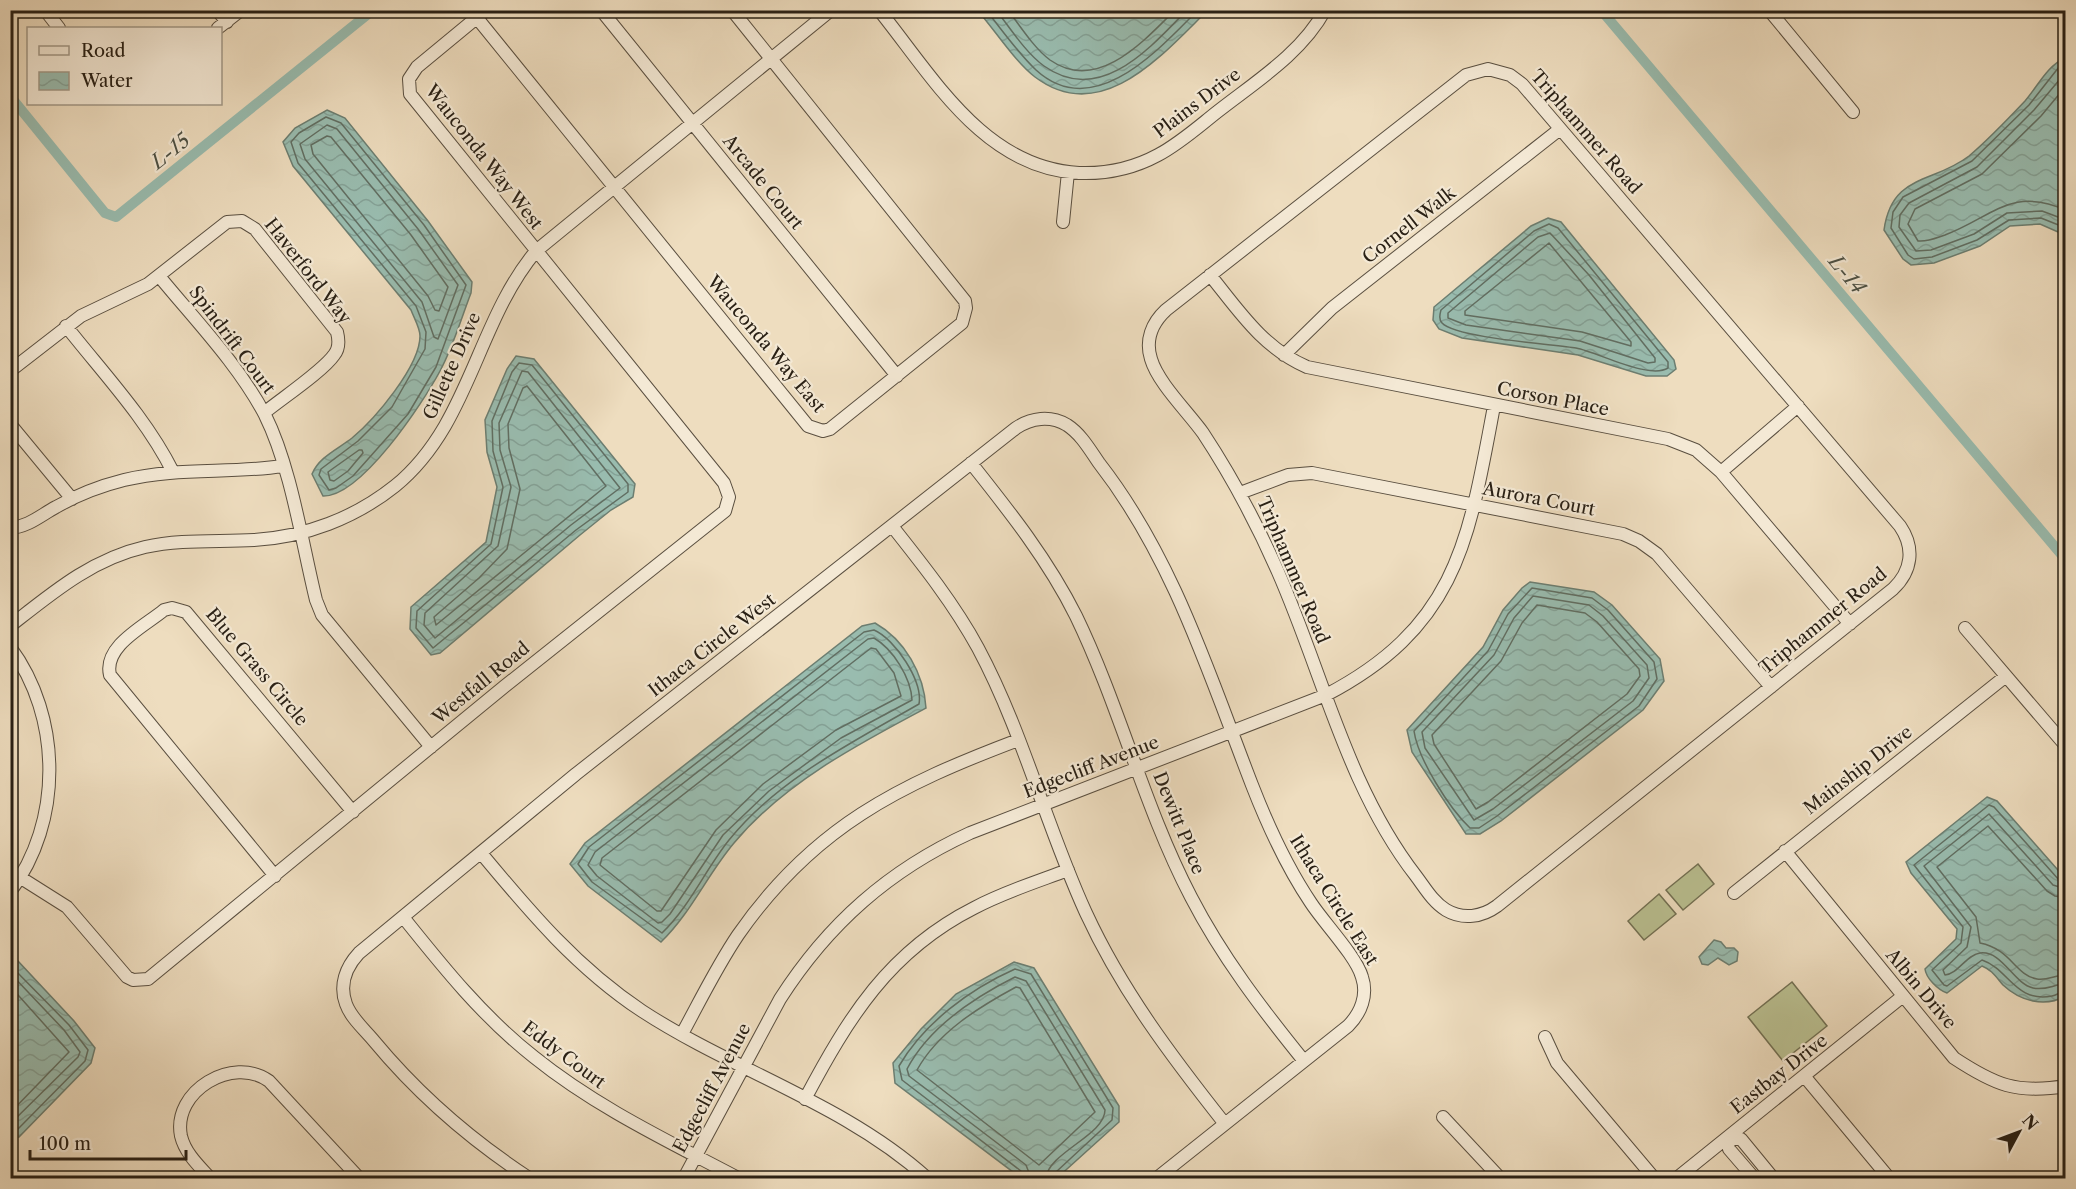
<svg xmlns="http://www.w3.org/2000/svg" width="2076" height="1189" font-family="'Libre Caslon Text',serif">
<defs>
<pattern id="water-waves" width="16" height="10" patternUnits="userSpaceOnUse" patternTransform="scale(1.5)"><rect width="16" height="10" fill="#99bcaf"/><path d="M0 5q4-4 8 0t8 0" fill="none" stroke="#84a196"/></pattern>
</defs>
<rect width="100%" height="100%" fill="#eeddbf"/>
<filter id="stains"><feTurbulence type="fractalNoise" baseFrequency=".00333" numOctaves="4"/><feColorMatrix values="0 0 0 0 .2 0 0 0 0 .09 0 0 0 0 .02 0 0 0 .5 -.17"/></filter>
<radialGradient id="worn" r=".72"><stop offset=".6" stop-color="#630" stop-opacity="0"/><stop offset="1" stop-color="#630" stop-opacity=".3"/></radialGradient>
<!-- garden -->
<path fill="#bac091" stroke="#727053" stroke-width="1.5" d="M 1698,864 L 1714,884 L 1683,910 L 1666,890 Z
M 1659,894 L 1676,914 L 1644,940 L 1628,921 Z
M 1792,982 L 1827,1026 L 1783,1061 L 1748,1017 Z"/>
<!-- water -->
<path fill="url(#water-waves)" stroke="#6c7e71" stroke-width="1.5" d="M 978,11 L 1207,11 C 1162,55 1101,127 1035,77 C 1016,63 994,29 978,11 Z
M 2065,58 L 2065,235 L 2040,224 L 2010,226 L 1980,246 L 1934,263 L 1911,265 L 1903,259 L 1884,230 C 1892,173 1933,184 1969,156 C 1988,140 2008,119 2025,101 C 2038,86 2047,66 2065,58 Z
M 327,110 L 345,118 L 428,221 L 472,282 L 471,293 C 461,319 453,347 440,371 C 423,403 361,497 323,496 L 312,474 C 319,457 338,449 352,438 C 375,419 420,366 420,336 C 420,328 414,318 411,310 L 293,166 L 283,142 L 295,128 Z
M 1548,218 L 1561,222 L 1674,360 L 1676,369 L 1667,376 L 1646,376 L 1578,355 L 1462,338 L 1439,329 L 1433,320 L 1434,307 L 1531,226 Z
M 516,356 L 534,359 L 635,484 L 633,497 L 611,510 L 580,535 L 440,653 L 431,655 L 410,629 L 411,607 L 486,542 L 497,487 L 487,452 L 485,420 L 507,369 Z
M 1530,582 L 1594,592 L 1612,605 L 1660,659 L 1664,681 L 1643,710 L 1501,821 L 1480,834 L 1466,834 L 1412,752 L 1407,730 L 1483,647 L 1503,610 L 1522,588 Z
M 875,623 C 905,640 924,674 926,708 C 858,744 784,783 734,843 C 707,875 691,913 661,942 L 588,886 L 570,864 L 585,843 L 862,626 Z
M 1987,797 L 1997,801 L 2065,878 L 2065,996 C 2045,1008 2020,1001 2003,985 C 1996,977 1992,970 1982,966 L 1947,993 C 1938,990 1926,978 1925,969 L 1956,939 L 1957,929 L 1911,873 L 1906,862 Z
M 1714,940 L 1721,942 L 1726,948 L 1734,948 L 1738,952 L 1737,961 L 1729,965 L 1718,958 L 1708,965 L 1702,964 L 1699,957 Z
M 11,959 L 17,960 L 74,1021 L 95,1048 L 91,1063 L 19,1137 L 11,1138 Z
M 1014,962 L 1034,968 L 1119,1106 L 1119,1122 L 1057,1178 L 1021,1178 L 895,1083 L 893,1063 L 921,1029 L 956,994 Z"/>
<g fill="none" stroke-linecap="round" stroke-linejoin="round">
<!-- shore -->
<path stroke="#616e62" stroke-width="1.5" d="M 986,10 C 1002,30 1018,53 1036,70 C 1094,123 1159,49 1198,10
M 996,10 C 1010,28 1026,53 1044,66 C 1100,106 1150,48 1187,10
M 1008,10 C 1020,26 1034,48 1050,60 C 1097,93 1143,42 1175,10
M 2066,64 L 2059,67 L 2029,105 L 1972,161 L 1903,197 L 1893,212 L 1891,228 L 1908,255 L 1914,259 L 1932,257 L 1977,240 L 2009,220 L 2041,218 L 2066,228
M 2066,72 L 2034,110 L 1977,167 L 1909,203 L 1900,215 L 1899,227 L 1916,251 L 1931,250 L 1974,234 L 2007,213 L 2042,211 L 2066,220
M 2066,86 L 2041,116 L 1982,174 L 1915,209 L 1908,224 L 1918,241 C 1928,242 1936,238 1945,235 C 1993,217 2010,186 2066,210
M 326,117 L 341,123 L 424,225 L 466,285 L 436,367 L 408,414 L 353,476 L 336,488 L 329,490 L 319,475 L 321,469 L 358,441 L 392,407 L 425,349 L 426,332 L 416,306 L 298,163 L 291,142 L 299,133 Z
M 327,125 L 337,129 L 418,229 L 458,285 L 438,339 L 434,337 L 422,302 L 305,159 L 300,144 Z
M 327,136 L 331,137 L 411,235 L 448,287 L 439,311 L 435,310 L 428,296 L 313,154 L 311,145 Z
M 1549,224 L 1558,228 L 1668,362 L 1668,368 C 1649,380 1598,352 1576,348 C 1551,344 1456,338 1442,323 C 1438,319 1440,314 1441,310 L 1534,231 Z
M 1550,233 L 1589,275 L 1655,358 L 1655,362 L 1648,363 L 1580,341 L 1466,325 L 1448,318 L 1448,313 L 1538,237 Z
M 1549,243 L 1631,342 L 1631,346 L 1582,332 L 1465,315 L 1465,311 Z
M 519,363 L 532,365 L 628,484 L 628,492 L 576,530 L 433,648 L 416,628 L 417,611 L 491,544 L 503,487 L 493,451 L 492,421 L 512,372 Z
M 522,371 L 528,372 L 620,488 L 571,525 L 435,638 L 424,625 L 425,613 L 498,546 L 511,487 L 500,450 L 499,423 Z
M 527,386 L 606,486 L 436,625 L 434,617 L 479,578 L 507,549 L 520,489 L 509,448 L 508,424 L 523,388 Z
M 359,450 L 362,450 L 363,453 L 348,471 L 334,481 L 330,480 L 328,472 Z
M 1532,588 L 1592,598 L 1608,610 L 1654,662 L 1657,679 L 1639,706 L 1497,816 L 1479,828 L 1470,828 C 1449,808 1418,759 1414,731 L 1488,651 L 1508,614 Z
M 1533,596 L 1589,605 L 1603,616 L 1647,665 L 1649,678 L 1633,701 L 1493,809 L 1474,820 L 1425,748 L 1422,732 L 1494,655 L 1514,618 Z
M 1537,605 L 1585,613 L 1597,622 L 1639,669 L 1640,676 L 1627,694 L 1488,802 L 1476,809 L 1434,744 L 1432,735 L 1501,661 L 1522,623 Z
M 874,630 C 895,639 923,681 919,704 C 853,742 778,779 729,840 C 705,870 690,906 662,933 L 592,882 L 578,864 L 589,847 L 864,632 Z
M 874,638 C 893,649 911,678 912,700 L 841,738 L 769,791 L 723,835 L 670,914 L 662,922 L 658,923 L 597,876 L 588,865 L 595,852 L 868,639 Z
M 871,648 L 876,649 L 894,673 L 901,696 L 836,730 L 763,784 L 716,830 L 661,911 L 657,911 L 600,865 L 602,858 Z
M 2066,882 L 2059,880 L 1994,807 L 1989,805 L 1914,865 L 1963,927 L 1961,943 L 1932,970 L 1944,985 L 1947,986 L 1982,960 C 2009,969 2015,1003 2052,996 C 2057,995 2060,992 2066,991
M 2066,889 L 2053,885 L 1989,814 L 1924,866 L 1971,927 L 1967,947 L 1943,970 L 1945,975 C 1958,974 1966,955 1980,953 C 2002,950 2013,983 2033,988 C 2046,991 2054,984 2066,984
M 2066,898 L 2055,896 L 2047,891 L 1988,826 L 1937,867 L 1976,917 L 1980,943 C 2011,949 2015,975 2037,979 C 2047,981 2055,975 2066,975
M 10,965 L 69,1025 L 88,1050 L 85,1061 L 17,1130 L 10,1132
M 10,973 L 64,1030 L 80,1052 L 78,1057 L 10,1124
M 10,986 L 69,1052 L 10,1113
M 1016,987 L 1020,988 L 1095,1112 L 1039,1165 L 917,1070 C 938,1032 979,1007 1016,987 Z
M 1024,1178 L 1021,1171 L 902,1080 L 899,1066 C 924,1023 970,989 1015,969 L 1031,974 L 1113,1108 L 1112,1120 L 1056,1172 L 1054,1178
M 1031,1178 L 1026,1165 L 909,1076 L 907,1069 C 929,1027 975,997 1015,977 L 1026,981 L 1105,1110 C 1105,1135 1048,1153 1046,1178"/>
<!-- canal -->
<path stroke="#99bcaf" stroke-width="10" d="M 1601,10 L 2066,560
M 10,96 L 105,213 L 116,217 L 373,10"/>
<!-- minor casing -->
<g stroke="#5a4f40" stroke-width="14">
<path id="minor" d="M 45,10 L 59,28
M 217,10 L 227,22
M 601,10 L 897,376
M 879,10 C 933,77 984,168 1079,173 C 1106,174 1134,168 1158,155 C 1179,144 1198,127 1217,112 C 1255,82 1301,54 1325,10
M 1769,10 L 1853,112
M 477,18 L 808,426 L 823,431 L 830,429 L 962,323 L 966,308 L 965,301 L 732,10
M 218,28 L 241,10
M 1488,69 L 1510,75 L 1522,84 L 1900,526 C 1915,548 1912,571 1893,589 L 1497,906 C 1482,917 1463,920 1446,910 C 1433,902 1425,888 1416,876 C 1347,787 1323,674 1278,572 C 1257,524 1232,477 1203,433 C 1188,412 1158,383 1151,359 C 1145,340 1152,323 1166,310 L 1466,75 Z
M 1063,222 L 1068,172
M 1210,275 C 1239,311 1263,348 1307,367 L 1668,439 L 1696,450 L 1721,472 L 1850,624
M 159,276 C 195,320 238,364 265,415 C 291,467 302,543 316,600 L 322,615 L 431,747
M 66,326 C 103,373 146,418 173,472
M 1284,355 L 1332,308 L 1560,129
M 10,371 L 81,316 L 148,284 L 227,222 L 242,221 L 255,229 L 337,332 C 339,340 340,348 334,355 C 323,371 281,399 264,413
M 10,424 L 72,499
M 971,463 C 1010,512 1048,560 1076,616 C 1120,707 1144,807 1191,897 C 1222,957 1262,1009 1304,1061
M 1721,472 L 1798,406
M 1240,493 L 1288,475 L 1312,473 L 1623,534 L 1639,541 L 1657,554 L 1771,687
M 892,526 C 923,565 954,604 978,648 C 1023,732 1046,826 1086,913 C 1122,991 1172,1057 1225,1124
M 10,528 C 28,527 41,515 56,507 C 77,495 100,486 124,480 C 177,467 230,474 283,466
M 10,626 C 52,593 92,559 145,547 C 181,539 217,542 254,540 C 305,537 355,518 395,486 C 470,425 476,323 536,251 L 831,10
M 1965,628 L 2066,746
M 10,647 C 62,717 63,822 10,892
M 1785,851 L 1954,1058 C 1995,1085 2016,1094 2066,1086
M 481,853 C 530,912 577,968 642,1011 C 734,1071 845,1104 927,1178
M 10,871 L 67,907 L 127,977 L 133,980 L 148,979 L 505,686 L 725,511 L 729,497 L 724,483 L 410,94 L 409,79 L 417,67 L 486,10
M 275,876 L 110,675 C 103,646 145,626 164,610 L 172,608 L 186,612 L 353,812
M 1734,893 L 2006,676
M 403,917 C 443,967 483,1017 534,1057 C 596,1107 668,1141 738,1178
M 682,1034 C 700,1001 717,966 738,935 C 813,827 899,785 1018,740
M 1545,1037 L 1557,1063 L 1654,1178
M 1805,1077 L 1889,1178
M 805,1099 C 848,1018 889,951 974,908 C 1004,892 1036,882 1068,870
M 1443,1117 L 1500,1178
M 210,1178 C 199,1166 185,1153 181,1136 C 172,1091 233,1055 269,1081 L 359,1178
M 529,1178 C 471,1140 418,1094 374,1041 C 364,1029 351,1018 346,1004 C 339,985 346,967 359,953 L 576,774 L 1016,428 C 1031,418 1050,415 1067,425 C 1081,434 1090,450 1099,463 C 1173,558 1209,674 1252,785 C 1268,826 1286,866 1311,903 C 1324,923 1356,956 1362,977 C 1368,995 1361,1013 1348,1026 L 1157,1178
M 684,1178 L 780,999 C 828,924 889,870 970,833 L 1326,695 C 1458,626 1469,539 1494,406
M 1677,1178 L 1903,996
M 1754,1178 L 1729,1149 L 1727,1138 L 1741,1139 L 1773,1178"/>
</g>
<!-- minor -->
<use href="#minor" stroke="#f4e9d5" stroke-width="12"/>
</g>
<g text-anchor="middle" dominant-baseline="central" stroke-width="4.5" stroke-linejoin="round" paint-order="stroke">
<!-- street labels -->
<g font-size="18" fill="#292015" stroke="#f4e9d5">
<text transform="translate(1197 103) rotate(-37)">Plains Drive</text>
<text transform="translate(1586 132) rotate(49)">Triphammer Road</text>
<text transform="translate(484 157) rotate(52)">Wauconda Way West</text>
<text transform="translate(763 182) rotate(51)">Arcade Court</text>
<text transform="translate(1409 225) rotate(-38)">Cornell Walk</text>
<text transform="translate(308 271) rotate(52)">Haverford Way</text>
<text transform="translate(232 340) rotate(53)">Spindrift Court</text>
<text transform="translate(766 344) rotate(50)">Wauconda Way East</text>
<text transform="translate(452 366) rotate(-66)">Gillette Drive</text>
<text transform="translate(1553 399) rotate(11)">Corson Place</text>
<text transform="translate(1539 499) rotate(11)">Aurora Court</text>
<text transform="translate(1293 570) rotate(67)">Triphammer Road</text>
<text transform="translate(1823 621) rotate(-39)">Triphammer Road</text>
<text transform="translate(712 645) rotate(-38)">Ithaca Circle West</text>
<text transform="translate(257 667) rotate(50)">Blue Grass Circle</text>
<text transform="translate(481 683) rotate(-39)">Westfall Road</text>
<text transform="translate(1091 767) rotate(-21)">Edgecliff Avenue</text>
<text transform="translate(1858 770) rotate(-38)">Mainship Drive</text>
<text transform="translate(1179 823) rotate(68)">Dewitt Place</text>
<text transform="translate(1334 900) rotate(58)">Ithaca Circle East</text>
<text transform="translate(1921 989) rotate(50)">Albin Drive</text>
<text transform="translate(564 1055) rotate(37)">Eddy Court</text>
<text transform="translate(1779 1074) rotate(-38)">Eastbay Drive</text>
<text transform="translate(712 1088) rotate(-62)">Edgecliff Avenue</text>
</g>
<!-- water labels -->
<g font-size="20" font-style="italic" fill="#4b4f43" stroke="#f4e9d5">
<text transform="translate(170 151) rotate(-39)">L-15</text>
<text transform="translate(1847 274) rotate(50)">L-14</text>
</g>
</g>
<!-- margin -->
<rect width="2076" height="1189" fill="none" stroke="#eeddbf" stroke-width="36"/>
<rect x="12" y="12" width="2052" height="1165" fill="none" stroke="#292015" stroke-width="3"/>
<rect x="18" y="18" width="2040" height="1153" fill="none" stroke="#292015" stroke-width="1.5"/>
<!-- legend -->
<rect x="27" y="27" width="195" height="78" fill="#f4e9d5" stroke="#a39988" stroke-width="1.5"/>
<rect x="39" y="46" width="30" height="9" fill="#f4e9d5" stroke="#a39988" stroke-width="1.5"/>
<text x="81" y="57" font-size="18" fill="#292015">Road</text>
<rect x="39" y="72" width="30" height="18" fill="url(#water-waves)" stroke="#a39988" stroke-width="1.5"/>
<text x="81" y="87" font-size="18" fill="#292015">Water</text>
<!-- north arrow -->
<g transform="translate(2019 1132) rotate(49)" stroke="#f4e9d5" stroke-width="4.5" paint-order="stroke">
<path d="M0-4.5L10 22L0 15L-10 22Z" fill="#292015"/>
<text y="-9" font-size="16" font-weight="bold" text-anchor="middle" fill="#292015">N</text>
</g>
<!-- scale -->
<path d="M30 1150v9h156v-9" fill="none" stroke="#292015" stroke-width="3"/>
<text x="39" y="1150" font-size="18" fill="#292015" stroke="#f4e9d5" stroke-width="4.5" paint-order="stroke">100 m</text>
<rect width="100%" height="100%" filter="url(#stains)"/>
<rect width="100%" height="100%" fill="url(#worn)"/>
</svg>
